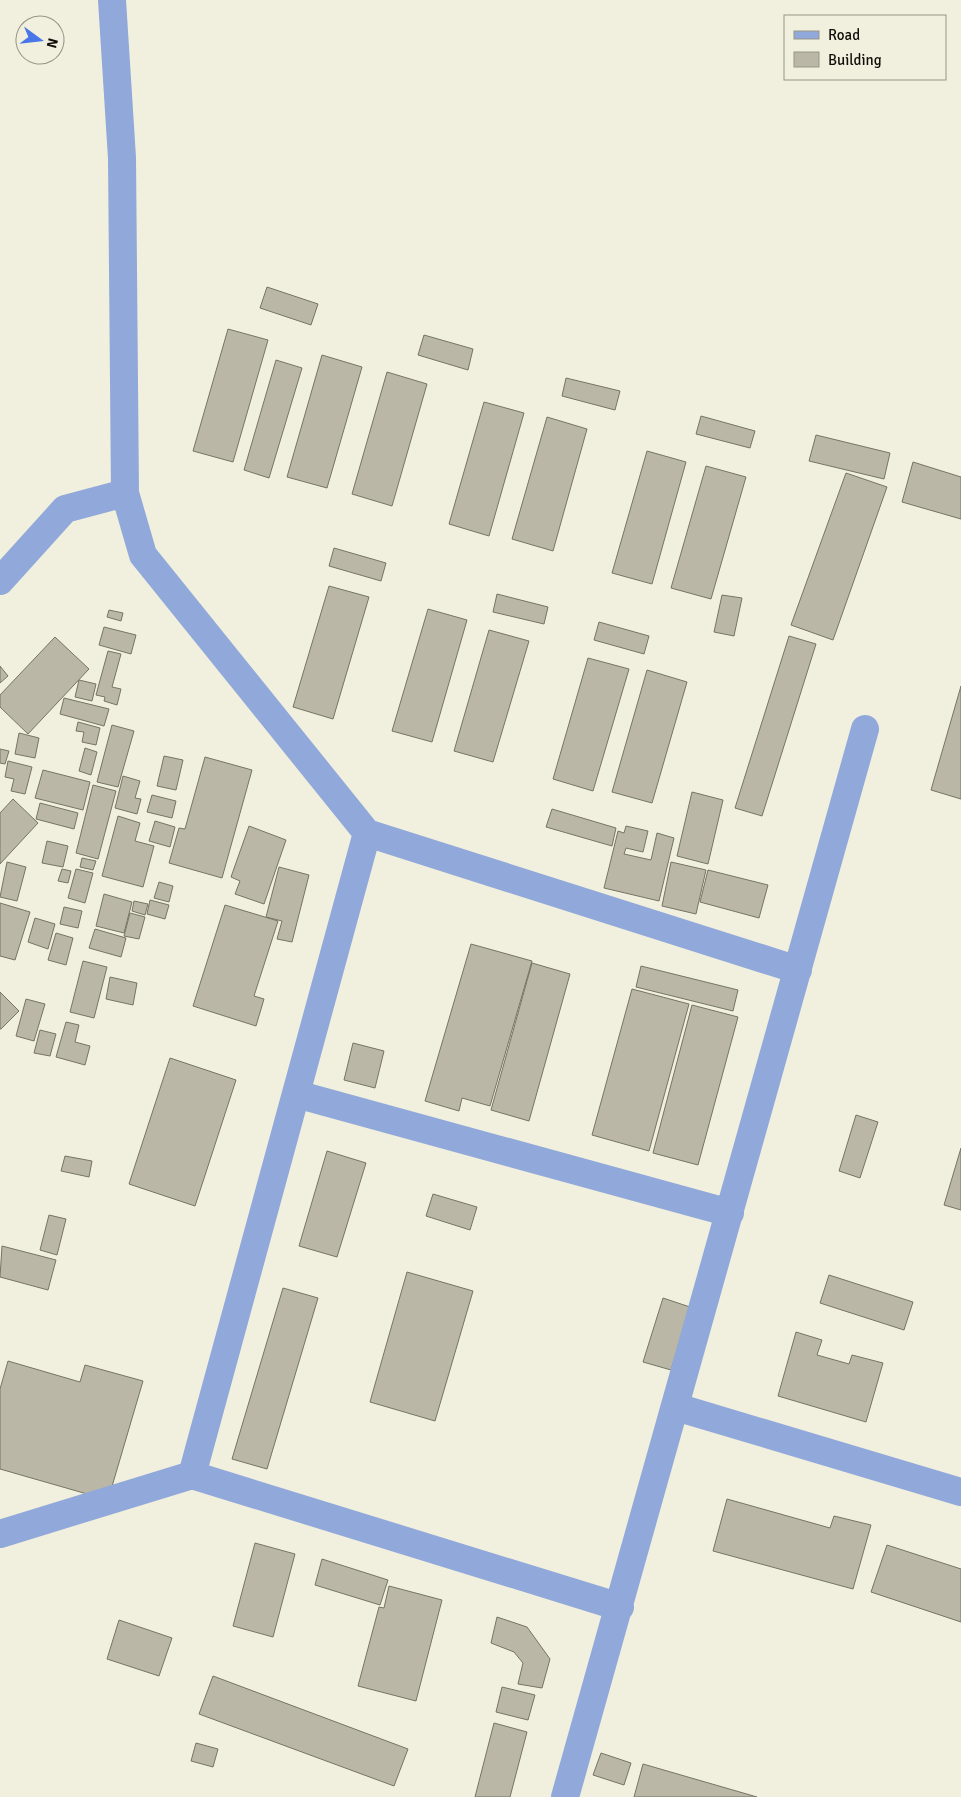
<svg xmlns="http://www.w3.org/2000/svg" width="961" height="1797" font-family="Signika,sans-serif">
<rect width="100%" height="100%" fill="#f1efdd"/>
<!-- building -->
<path fill="#bab7a6" stroke="#767464" d="M 267,287 L 318,304 L 311,325 L 260,308 Z
M 228,329 L 268,340 L 233,462 L 193,451 Z
M 424,335 L 473,349 L 468,370 L 418,355 Z
M 322,355 L 362,367 L 327,488 L 287,477 Z
M 276,360 L 302,368 L 269,478 L 244,470 Z
M 387,372 L 427,384 L 392,506 L 352,494 Z
M 566,378 L 620,391 L 615,410 L 562,396 Z
M 484,402 L 524,413 L 489,536 L 449,524 Z
M 701,416 L 755,431 L 750,448 L 696,434 Z
M 547,417 L 587,429 L 553,551 L 512,539 Z
M 816,435 L 890,453 L 884,479 L 809,461 Z
M 647,451 L 686,462 L 652,584 L 612,573 Z
M 913,462 L 961,477 L 961,519 L 902,502 Z
M 706,466 L 746,477 L 711,599 L 671,588 Z
M 846,473 L 887,487 L 833,640 L 791,625 Z
M 334,548 L 386,563 L 381,581 L 329,566 Z
M 329,586 L 369,597 L 333,719 L 293,707 Z
M 497,594 L 548,607 L 544,624 L 493,612 Z
M 722,595 L 742,598 L 734,636 L 714,632 Z
M 428,609 L 467,620 L 432,742 L 392,731 Z
M 109,610 L 123,613 L 121,621 L 107,617 Z
M 599,622 L 649,636 L 644,654 L 594,640 Z
M 104,627 L 136,635 L 131,654 L 99,645 Z
M 489,630 L 529,641 L 493,762 L 454,751 Z
M 789,636 L 816,644 L 762,816 L 735,808 Z
M 55,637 L 89,669 L 28,734 L 0,707 L 0,695 Z
M 108,651 L 121,654 L 112,687 L 121,689 L 117,705 L 104,701 L 105,697 L 96,695 Z
M 588,658 L 629,669 L 593,791 L 553,779 Z
M 0,666 L 8,676 L 0,683 Z
M 647,670 L 687,682 L 652,803 L 612,792 Z
M 79,680 L 96,684 L 92,701 L 75,697 Z
M 961,686 L 961,799 L 931,790 Z
M 64,698 L 109,709 L 104,726 L 60,714 Z
M 78,722 L 100,728 L 96,745 L 82,742 L 84,732 L 76,731 Z
M 112,725 L 134,731 L 118,787 L 97,782 Z
M 19,733 L 39,738 L 35,758 L 15,754 Z
M 85,748 L 97,752 L 91,775 L 79,771 Z
M 0,749 L 9,751 L 5,764 L 0,763 Z
M 164,756 L 183,760 L 176,790 L 157,786 Z
M 205,757 L 252,770 L 222,878 L 169,863 L 179,828 L 185,829 Z
M 8,761 L 32,767 L 25,794 L 11,791 L 14,779 L 5,777 Z
M 43,770 L 90,782 L 83,810 L 35,798 Z
M 123,776 L 140,781 L 135,798 L 141,799 L 137,814 L 115,808 Z
M 93,785 L 116,791 L 98,859 L 76,853 Z
M 692,792 L 723,800 L 708,864 L 677,856 Z
M 152,795 L 176,801 L 172,818 L 147,812 Z
M 13,799 L 38,823 L 0,864 L 0,813 Z
M 40,803 L 78,813 L 74,829 L 36,819 Z
M 552,809 L 616,828 L 612,846 L 546,827 Z
M 118,816 L 140,823 L 135,841 L 154,846 L 143,887 L 102,876 Z
M 155,821 L 175,827 L 170,847 L 149,841 Z
M 249,826 L 286,840 L 264,904 L 235,894 L 240,881 L 231,877 Z
M 626,826 L 648,831 L 643,852 L 626,848 L 624,854 L 651,860 L 657,833 L 674,838 L 659,901 L 604,888 L 618,831 L 624,833 Z
M 47,841 L 68,846 L 63,867 L 42,863 Z
M 82,858 L 96,861 L 93,870 L 80,867 Z
M 7,862 L 26,867 L 17,901 L 0,897 Z
M 671,862 L 706,870 L 696,914 L 662,906 Z
M 279,867 L 309,875 L 292,942 L 277,939 L 282,921 L 266,917 Z
M 62,869 L 71,871 L 68,883 L 58,881 Z
M 76,869 L 93,873 L 85,903 L 68,898 Z
M 708,870 L 768,885 L 759,918 L 700,902 Z
M 159,882 L 173,886 L 169,902 L 154,898 Z
M 104,894 L 132,902 L 124,933 L 96,926 Z
M 150,900 L 169,905 L 165,919 L 147,914 Z
M 134,901 L 148,904 L 145,915 L 132,911 Z
M 0,903 L 30,912 L 15,960 L 0,956 Z
M 225,905 L 278,921 L 254,996 L 264,999 L 256,1026 L 193,1006 Z
M 64,907 L 82,911 L 78,928 L 60,924 Z
M 130,913 L 145,917 L 139,939 L 124,936 Z
M 35,918 L 55,924 L 48,949 L 28,942 Z
M 95,929 L 126,938 L 121,957 L 89,948 Z
M 56,933 L 73,938 L 66,965 L 48,960 Z
M 471,944 L 532,961 L 490,1106 L 462,1098 L 459,1111 L 425,1101 Z
M 83,961 L 107,967 L 94,1018 L 70,1012 Z
M 532,963 L 570,974 L 529,1121 L 491,1110 Z
M 641,966 L 738,990 L 733,1011 L 636,987 Z
M 110,977 L 137,983 L 133,1005 L 106,999 Z
M 632,989 L 689,1004 L 649,1151 L 592,1135 Z
M 0,992 L 19,1011 L 1,1029 L 0,1029 Z
M 26,999 L 45,1004 L 34,1041 L 16,1036 Z
M 692,1005 L 738,1017 L 698,1165 L 653,1153 Z
M 66,1022 L 79,1025 L 75,1042 L 90,1046 L 85,1065 L 56,1057 Z
M 40,1030 L 56,1034 L 50,1056 L 34,1053 Z
M 353,1043 L 384,1051 L 375,1088 L 344,1080 Z
M 170,1058 L 236,1080 L 195,1206 L 129,1184 Z
M 856,1115 L 878,1122 L 860,1178 L 839,1171 Z
M 961,1148 L 961,1210 L 944,1205 Z
M 327,1151 L 366,1163 L 337,1257 L 299,1246 Z
M 65,1156 L 92,1161 L 89,1177 L 61,1171 Z
M 433,1194 L 477,1207 L 470,1230 L 426,1216 Z
M 49,1215 L 66,1219 L 57,1255 L 40,1250 Z
M 2,1246 L 56,1260 L 48,1290 L 0,1277 Z
M 407,1272 L 473,1291 L 435,1421 L 370,1402 Z
M 829,1275 L 913,1302 L 904,1330 L 820,1303 Z
M 283,1288 L 318,1298 L 267,1469 L 232,1459 Z
M 663,1298 L 690,1307 L 671,1370 L 643,1362 Z
M 796,1332 L 822,1340 L 817,1355 L 849,1364 L 852,1355 L 883,1363 L 866,1422 L 778,1396 Z
M 8,1361 L 80,1382 L 85,1365 L 143,1381 L 108,1500 L 0,1469 L 0,1389 Z
M 727,1499 L 830,1528 L 834,1516 L 871,1525 L 853,1589 L 713,1551 Z
M 255,1543 L 295,1554 L 273,1637 L 233,1626 Z
M 887,1545 L 961,1569 L 961,1622 L 871,1592 Z
M 322,1559 L 388,1580 L 380,1605 L 315,1585 Z
M 389,1586 L 442,1600 L 416,1701 L 358,1686 L 379,1607 L 384,1608 Z
M 497,1617 L 527,1627 L 550,1659 L 542,1688 L 518,1684 L 523,1663 L 514,1652 L 491,1643 Z
M 119,1620 L 172,1638 L 159,1676 L 107,1659 Z
M 213,1676 L 408,1749 L 394,1786 L 199,1714 Z
M 502,1687 L 535,1695 L 528,1720 L 496,1712 Z
M 494,1723 L 527,1732 L 510,1797 L 475,1797 Z
M 196,1743 L 218,1749 L 213,1767 L 191,1761 Z
M 601,1753 L 631,1763 L 624,1785 L 593,1775 Z
M 643,1764 L 757,1797 L 634,1797 Z"/>
<g fill="none" stroke-linecap="round" stroke-linejoin="round">
<!-- minor -->
<path stroke="#91a8da" stroke-width="28" d="M 112,0 L 122,158 L 125,493 L 143,555 L 367,833 L 798,970
M 0,581 L 65,509 L 125,493
M 296,1094 L 730,1213
M 676,1407 L 961,1492
M 192,1475 L 367,833
M 0,1534 L 192,1475 L 620,1607
M 565,1797 L 865,729"/>
</g>
<!-- legend -->
<rect x="784" y="15" width="162" height="65" fill="#f1efdd" stroke="#979588"/>
<rect x="794" y="31" width="25" height="8" fill="#91a8da" stroke="#979588"/>
<text x="828" y="40" font-size="15" fill="#0f0e08">Road</text>
<rect x="794" y="52" width="25" height="15" fill="#bab7a6" stroke="#979588"/>
<text x="828" y="65" font-size="15" fill="#0f0e08">Building</text>
<!-- north arrow -->
<g transform="translate(40 40) rotate(105)"><circle r="24" fill="#f1efdd" stroke="#979588"/>
<path d="M0-4L9 19L0 12L-9 19Z" fill="#4976e8"/>
<text y="-8" font-size="14" font-weight="bold" text-anchor="middle" fill="#0f0e08">N</text>
</g>
</svg>
